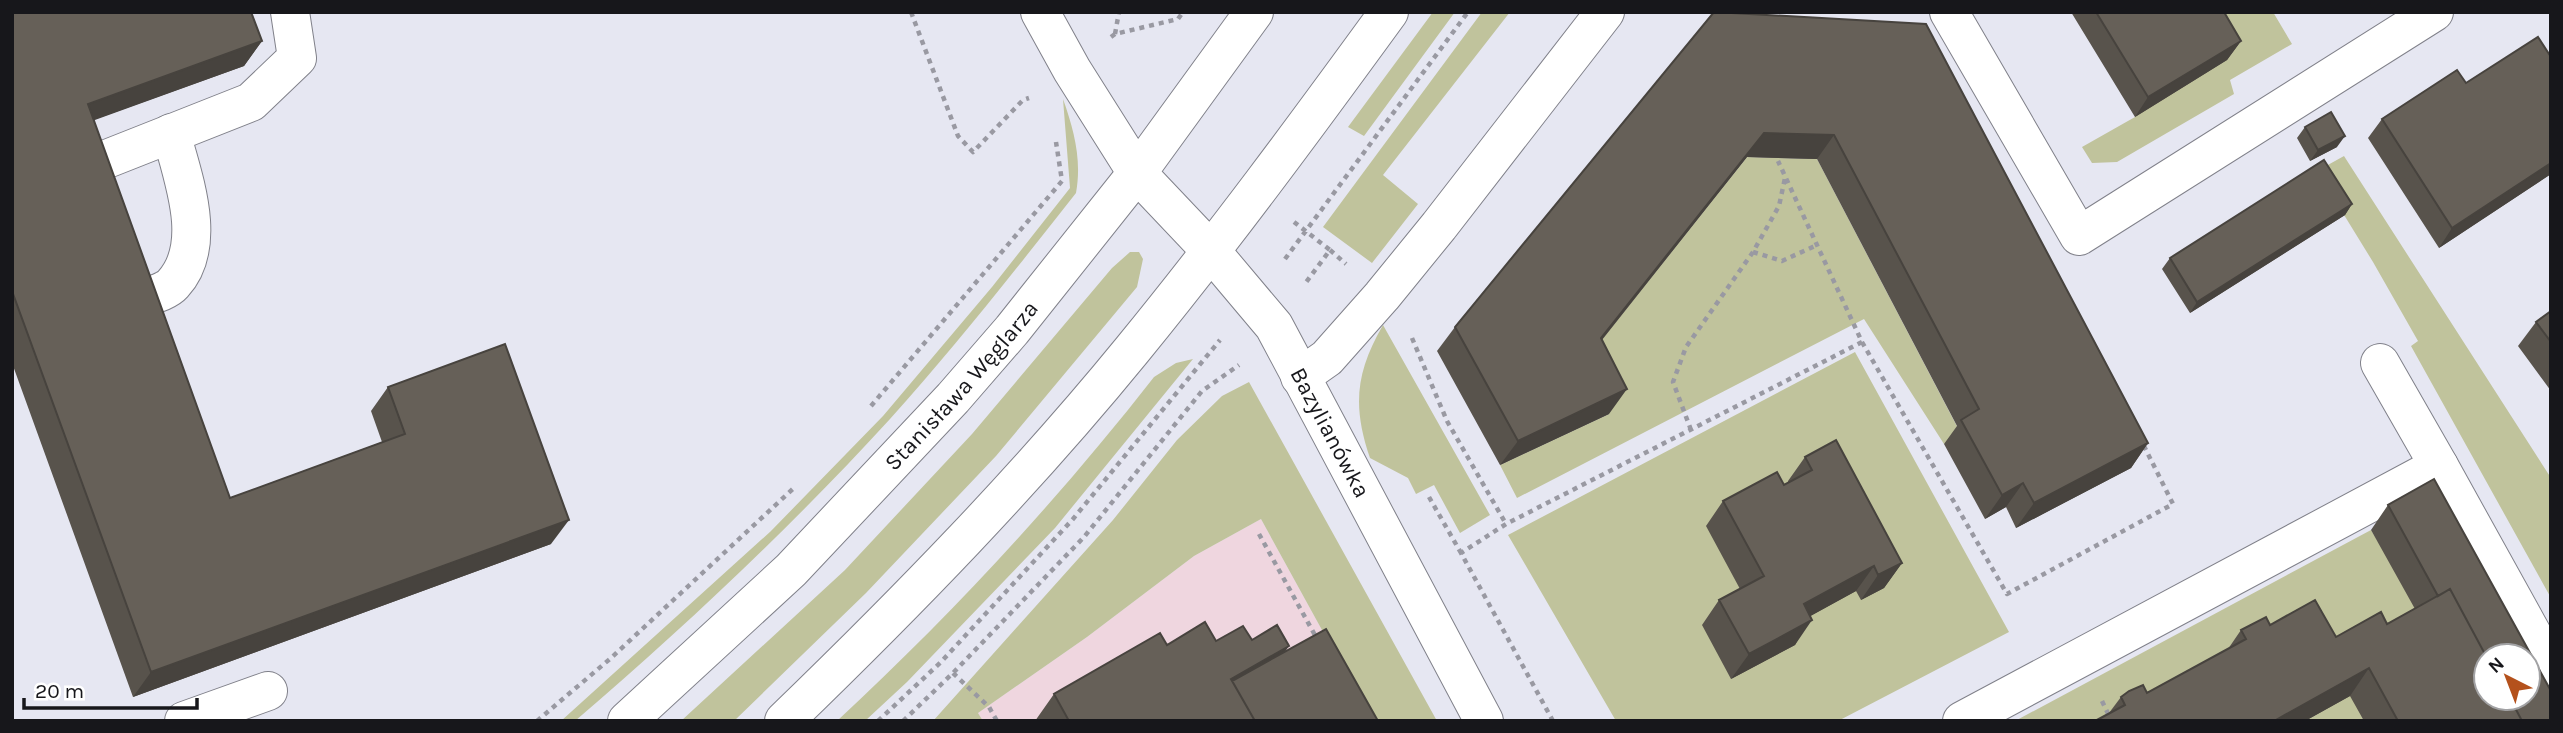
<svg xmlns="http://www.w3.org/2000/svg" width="2563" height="733" font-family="Karla,sans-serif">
<rect width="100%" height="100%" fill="#e6e7f2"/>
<!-- commercial -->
<path fill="#efd6df" d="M 1261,519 L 1372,721 L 983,721 L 978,713 L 1087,637 L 1194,556 Z"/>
<!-- green -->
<path fill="#c0c39c" d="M 1433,12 L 1455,12 L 1364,136 L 1348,127 Z
M 1482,12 L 1510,12 L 1383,175 L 1418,204 L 1372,263 L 1323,227 Z
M 2198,12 L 2273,12 L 2292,44 L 2230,80 L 2234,94 L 2117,162 L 2092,163 L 2082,147 L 2135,117 Z
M 1063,99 C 1074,130 1082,160 1076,193 C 1016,269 955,347 890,419 C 792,526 685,627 575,721 L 561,721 L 771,531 L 883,416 L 992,287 L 1070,188 Z
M 2344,156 L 2551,478 L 2551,598 L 2411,346 L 2418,341 L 2373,262 L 2317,171 Z
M 1747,157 L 1817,159 L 1961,434 L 1944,444 L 1864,319 L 1517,498 L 1500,465 L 1609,414 L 1584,362 Z
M 1130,252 L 1139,252 L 1143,259 L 1137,287 L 996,456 L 866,593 L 734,721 L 681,721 L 845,570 L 972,434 L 1112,268 Z
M 1383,325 L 1490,515 L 1460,533 L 1434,485 L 1416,494 L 1408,478 L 1370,458 C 1352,406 1356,372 1383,325 Z
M 1855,352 L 2009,632 L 1838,721 L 1616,721 L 1508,535 Z
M 1193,359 L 1055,528 L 907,682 L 865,721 L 837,721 C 951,615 1058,500 1154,377 L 1176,363 Z
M 1249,382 L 1437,721 L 1372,721 L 1261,519 L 1194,556 L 1087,637 L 978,713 L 983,721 L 933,721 L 1113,520 L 1177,440 L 1222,396 Z
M 2371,530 L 2488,721 L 2015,721 Z"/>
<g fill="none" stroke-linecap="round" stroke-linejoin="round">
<!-- minor casing -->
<g stroke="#80818a" stroke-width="40">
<g id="minor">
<path id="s1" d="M 1040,12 L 1072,70 L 1137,173 L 1210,250 L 1274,326 L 1484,721"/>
<path d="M 1949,12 L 2079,236 L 2434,12"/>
<path d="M 84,168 L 251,102 L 297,58 L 290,12"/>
<path d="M 133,302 C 144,297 165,293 173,284 C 209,245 183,178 171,133"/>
<path d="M 2380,363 L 2439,466"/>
<path d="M 1300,377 L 1327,358 L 1382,296 L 1439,226 L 1605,12"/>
<path d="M 184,721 L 268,691"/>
<path id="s2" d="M 627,721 L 791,570 L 953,398 L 1012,330 L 1137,173 L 1254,12"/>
<path d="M 784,721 C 906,603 1025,481 1132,350 C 1222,240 1306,126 1389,12"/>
<path d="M 1962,721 L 2439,466 L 2551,668"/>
</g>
</g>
<!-- path -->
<path stroke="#9999a2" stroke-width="4.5" stroke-dasharray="5 5" stroke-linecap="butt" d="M 911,12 L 958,136 L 973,152 L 1023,100 L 1029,98
M 1115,34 L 1119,12
M 1111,37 L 1115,34 L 1178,19 L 1183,12
M 1294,222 L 1330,250 L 1304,285
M 1330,250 L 1346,264
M 1753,252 L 1782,261 L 1817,245
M 1285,259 L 1468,12
M 1412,338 L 1447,421 L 1506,524
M 1862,342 L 2007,594 L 2173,504 L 2142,442
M 871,406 L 1062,181 L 1056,142
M 1691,430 L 1673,382 L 1686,347 L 1753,252 L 1779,206 L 1785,178
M 1429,497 L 1461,553
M 1259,534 L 1316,637
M 953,673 L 989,707 L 997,721
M 2102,701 L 2110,718
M 537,721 L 611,658 L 796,486
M 878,721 L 941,662 L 1073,519 L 1220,340
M 903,721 L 953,673 L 1084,537 L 1202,391 L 1239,365
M 1553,721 L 1461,553 L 1506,524 L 1862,342 L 1778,161"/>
<!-- minor -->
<use href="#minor" stroke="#fff" stroke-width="38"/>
</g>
<!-- wall -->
<path fill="#58534c" d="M 12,12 L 262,41 L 244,66 L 93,120 L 230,498 L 382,442 L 371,411 L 388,387 L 551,544 L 133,697 L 12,363 Z
M 1714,12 L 2148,443 L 2131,468 L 2016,528 L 2006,507 L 1985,519 L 1944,444 L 1957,426 L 1817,159 L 1747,157 L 1602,340 L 1609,414 L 1500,465 L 1437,351 L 1455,327 Z
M 2071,12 L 2224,12 L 2241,41 L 2227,60 L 2135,117 Z
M 2466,83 L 2551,174 L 2439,248 L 2368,138 L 2382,119 Z
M 2305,127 L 2337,147 L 2310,161 L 2297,138 Z
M 2352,204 L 2345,215 L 2190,313 L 2162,269 L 2170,258 Z
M 2551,311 L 2551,391 L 2518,346 L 2536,322 Z
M 1805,457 L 1902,563 L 1884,588 L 1861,600 L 1856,591 L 1810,616 L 1795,645 L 1731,679 L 1702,625 L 1719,600 L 1740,589 L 1706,526 L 1723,501 L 1784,485 L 1788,482 L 1788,481 Z
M 2388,505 L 2551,721 L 2364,721 L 2350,696 L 2305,721 L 2095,721 L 2109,713 L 2121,697 L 2147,693 L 2228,649 L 2241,630 L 2270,625 L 2336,637 L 2387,624 L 2415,609 L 2371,530 Z
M 1252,640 L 1285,652 L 1378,721 L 1035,721 L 1054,694 L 1167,645 Z"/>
<!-- shaded-wall -->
<path fill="#47433e" d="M 262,41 L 244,66 L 70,129 L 88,104 Z
M 2241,41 L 2227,60 L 2135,117 L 2148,97 Z
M 1764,133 L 1834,135 L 1817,159 L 1747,157 L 1584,362 L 1601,338 Z
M 2345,136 L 2337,147 L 2310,161 L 2318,150 Z
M 2551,163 L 2551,174 L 2439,248 L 2452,228 Z
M 2352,204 L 2345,215 L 2190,313 L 2197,302 Z
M 1627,389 L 1609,414 L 1500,465 L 1518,441 Z
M 2148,443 L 2131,468 L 2016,528 L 2034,503 Z
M 2023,483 L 2006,507 L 1985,519 L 2002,495 Z
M 569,520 L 551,544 L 133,697 L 151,672 Z
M 1902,563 L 1884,588 L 1861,600 L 1878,575 Z
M 1874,566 L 1856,591 L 1787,629 L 1804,604 Z
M 1812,620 L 1795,645 L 1731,679 L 1749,654 Z
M 1289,646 L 1268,676 L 1234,695 L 1231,679 Z
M 2369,668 L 2350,696 L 2305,721 L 2274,721 Z"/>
<!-- building -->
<path fill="#666058" stroke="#47433e" stroke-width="2" d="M 12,12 L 251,12 L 262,41 L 88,104 L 230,498 L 405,434 L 388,387 L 505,344 L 569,520 L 151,672 L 12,291 Z
M 1714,12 L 1926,24 L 2148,443 L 2034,503 L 2023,483 L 2002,495 L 1961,420 L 1979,409 L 1834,135 L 1764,133 L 1601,338 L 1627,389 L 1518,441 L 1455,327 Z
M 2096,12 L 2224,12 L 2241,41 L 2148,97 Z
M 2538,37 L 2551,57 L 2551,163 L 2452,228 L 2382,119 L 2457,70 L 2466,83 Z
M 2331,112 L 2345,136 L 2318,150 L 2305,127 Z
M 2324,160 L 2352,204 L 2197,302 L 2170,258 Z
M 2551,311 L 2551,342 L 2536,322 Z
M 1836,440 L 1902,563 L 1878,575 L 1874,566 L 1804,604 L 1812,620 L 1749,654 L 1719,600 L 1764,576 L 1723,501 L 1777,472 L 1784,485 L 1812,470 L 1805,457 Z
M 2434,479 L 2551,691 L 2551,721 L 2522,721 L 2510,698 L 2528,698 L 2528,656 L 2486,656 L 2450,589 L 2438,596 L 2388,505 Z
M 2450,589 L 2486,656 L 2486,698 L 2510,698 L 2522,721 L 2398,721 L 2369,668 L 2274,721 L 2095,721 L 2125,705 L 2121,697 L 2129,691 L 2143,685 L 2147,693 L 2246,639 L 2241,630 L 2266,617 L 2270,625 L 2315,600 L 2336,637 L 2381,612 L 2387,624 Z
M 1205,622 L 1216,641 L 1243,626 L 1252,640 L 1277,625 L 1289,646 L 1231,679 L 1255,721 L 1069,721 L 1054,694 L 1160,633 L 1167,645 Z
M 1326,629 L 1378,721 L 1255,721 L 1232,681 Z"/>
<g text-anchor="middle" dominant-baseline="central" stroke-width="7" stroke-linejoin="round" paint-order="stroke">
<!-- street labels -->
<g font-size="23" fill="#17171b" stroke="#fff">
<text stroke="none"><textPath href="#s2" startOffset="474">Stanisława Węglarza</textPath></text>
<text stroke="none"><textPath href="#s1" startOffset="514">Bazylianówka</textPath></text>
</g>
</g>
<!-- border -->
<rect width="2563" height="733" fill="none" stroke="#17171b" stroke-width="28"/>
<!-- north arrow -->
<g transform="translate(2507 677) rotate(318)"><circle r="33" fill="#ffffff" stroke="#a2a2a4" stroke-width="2"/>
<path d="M0-5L12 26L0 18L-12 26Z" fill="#b4511c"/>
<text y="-10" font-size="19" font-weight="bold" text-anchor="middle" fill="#17171b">N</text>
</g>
<!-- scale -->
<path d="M24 698v10h173v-10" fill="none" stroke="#17171b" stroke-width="3.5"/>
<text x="35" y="698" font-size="21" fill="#17171b" stroke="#ffffff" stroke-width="5" paint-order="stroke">20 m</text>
</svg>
